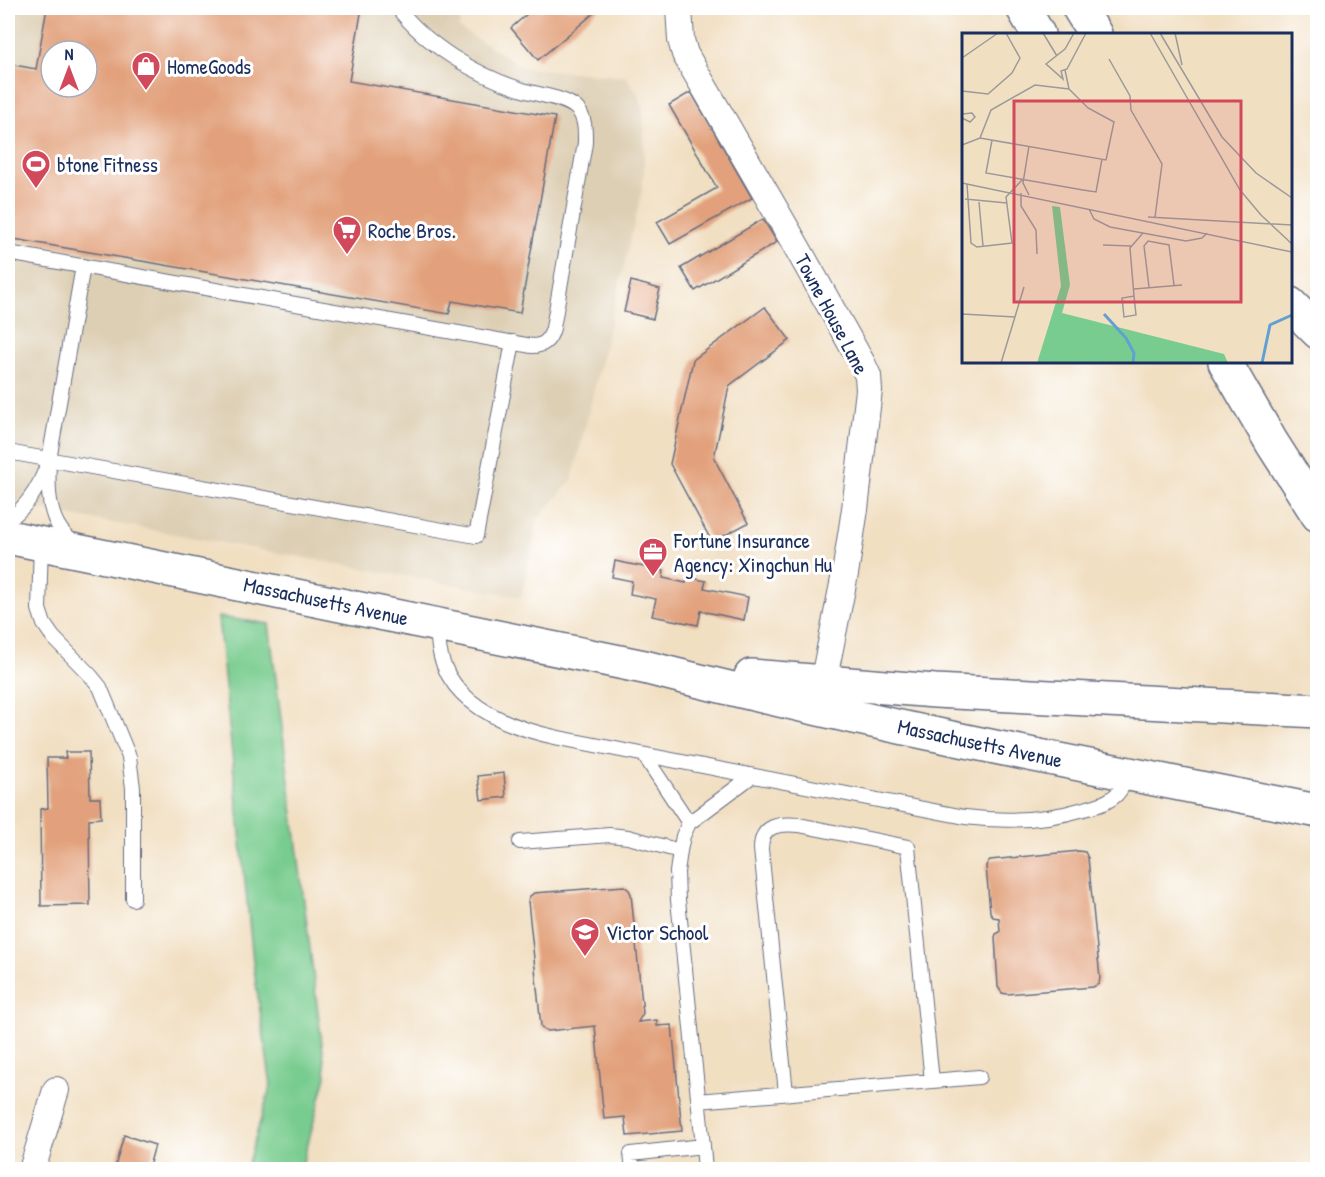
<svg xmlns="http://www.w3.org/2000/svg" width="1325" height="1177" font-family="'Patrick Hand',sans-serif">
<rect width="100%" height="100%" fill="#fff"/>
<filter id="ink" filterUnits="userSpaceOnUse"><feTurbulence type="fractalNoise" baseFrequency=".0167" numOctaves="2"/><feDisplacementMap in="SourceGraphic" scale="12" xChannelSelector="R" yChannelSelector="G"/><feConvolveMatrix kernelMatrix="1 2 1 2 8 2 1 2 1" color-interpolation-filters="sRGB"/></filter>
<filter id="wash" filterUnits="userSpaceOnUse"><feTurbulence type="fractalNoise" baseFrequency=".008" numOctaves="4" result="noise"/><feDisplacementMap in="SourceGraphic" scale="24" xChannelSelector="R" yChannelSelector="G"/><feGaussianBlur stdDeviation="1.35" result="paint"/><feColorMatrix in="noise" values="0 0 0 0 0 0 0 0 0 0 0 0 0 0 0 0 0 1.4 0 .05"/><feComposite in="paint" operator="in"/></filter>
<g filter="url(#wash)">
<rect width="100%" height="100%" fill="#f1dfc2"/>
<!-- built -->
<path fill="#ddcfb4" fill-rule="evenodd" d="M 8,8 L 460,8 L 459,28 L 525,68 L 626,77 L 637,92 L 642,104 L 644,120 L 644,169 L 641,195 L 572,480 L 538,519 L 521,597 L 8,504 ZM 51,51 L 87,51 L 87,87 L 51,87 Z"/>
<!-- green -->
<path fill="#79cc8f" stroke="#4a7e76" stroke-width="1.5" d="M 218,617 L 269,624 L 326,1076 L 301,1169 L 246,1169 L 271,1085 L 254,970 Z"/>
<g id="blocks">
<!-- building -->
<path fill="#e2a17b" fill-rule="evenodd" d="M 47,8 L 362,8 L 349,81 L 555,117 L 520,313 L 452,301 L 449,314 L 8,238 L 8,64 L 36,69 ZM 51,51 L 87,51 L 87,87 L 51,87 Z
M 534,8 L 600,8 L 538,60 L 511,28 Z
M 691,92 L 752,198 L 670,244 L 657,222 L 717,188 L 669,105 Z
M 763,219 L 777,242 L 695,291 L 681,268 Z
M 631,281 L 660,289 L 653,319 L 624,312 Z
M 765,307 L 790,340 L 729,386 L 714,458 L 748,523 L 712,542 L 670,464 L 693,360 Z
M 615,561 L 664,571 L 663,578 L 686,583 L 687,577 L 706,581 L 704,588 L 748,597 L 744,620 L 701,611 L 698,625 L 652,616 L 656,599 L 630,594 L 632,581 L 612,577 Z
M 65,752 L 89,752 L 90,798 L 100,798 L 101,818 L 89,819 L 90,905 L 41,906 L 40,809 L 48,808 L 47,758 L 66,758 Z
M 504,773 L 506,797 L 481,800 L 478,776 Z
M 1079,851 L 1085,852 L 1088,858 L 1100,978 L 1099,984 L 1093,987 L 1007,994 L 1002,993 L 998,987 L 995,937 L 996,934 L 1000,932 L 999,918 L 993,917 L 990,912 L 986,866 L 988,862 L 990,860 Z
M 624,886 L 629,890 L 631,894 L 643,1013 L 638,1022 L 657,1020 L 657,1026 L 672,1025 L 682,1131 L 627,1136 L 625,1117 L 604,1119 L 595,1026 L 548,1031 L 543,1029 L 541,1026 L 528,901 L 529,897 L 534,893 Z
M 124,1135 L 155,1145 L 148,1170 L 122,1170 L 115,1167 Z"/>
</g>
</g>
<g filter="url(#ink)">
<use href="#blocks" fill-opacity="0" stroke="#666d81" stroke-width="1.5"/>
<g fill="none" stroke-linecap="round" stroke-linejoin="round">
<!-- lane casing -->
<g stroke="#666d81" stroke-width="16">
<path id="lane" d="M 8,253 L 532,346 C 544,346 550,340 553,328 L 585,143 C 585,132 586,117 576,108 C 564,97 536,95 520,89 C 476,75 426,45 398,8
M 8,452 L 476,536 L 513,342
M 8,520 C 27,507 38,489 46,468
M 41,543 L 39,609 L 44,624 L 53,637 L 91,676 L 100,687 L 129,757 L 133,788 L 133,899
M 75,544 C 70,540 65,535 61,530 C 47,511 48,482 49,460 L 83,266
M 437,624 C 438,638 438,652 444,666 C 462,710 516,729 559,738 L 965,817 C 1005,822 1044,821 1084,809 C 1096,806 1108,803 1117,794 C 1122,788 1126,781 1129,774
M 644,755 L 689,823
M 520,842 L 610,835 L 628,837 L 680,851
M 786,1093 L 761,849 C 761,825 779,823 799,825 L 908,847 L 932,1081
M 698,1101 L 979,1077
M 703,1146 L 678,900 L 677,872 L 680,851 L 683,836 L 689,823 L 752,776
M 633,1170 L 631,1154 L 703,1146 L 705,1170"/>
</g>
<!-- street casing -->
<g stroke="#666d81" stroke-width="28">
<path id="street" d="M 679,8 L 681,40 L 685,54 L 790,235 L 862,363 L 868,376 L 869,390 L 855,509 L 845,574 L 823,683
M 32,1170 L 56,1090"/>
</g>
<!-- secondary casing -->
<g stroke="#666d81" stroke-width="36">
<path id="secondary" d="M 8,537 L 644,667 C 866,724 1092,767 1318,811
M 751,676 L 935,691 L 1318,711"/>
</g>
<!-- highway casing -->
<g stroke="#666d81" stroke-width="36">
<path id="highway" d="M 1023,8 L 1038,34
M 1079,8 L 1095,34
M 1290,304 L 1318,332
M 1225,362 L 1272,443 L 1318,515"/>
</g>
<!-- lane -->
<use href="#lane" stroke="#fff" stroke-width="14"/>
<!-- street -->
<use href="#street" stroke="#fff" stroke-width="26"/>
<!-- secondary -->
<use href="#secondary" stroke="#fff" stroke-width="33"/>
<!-- highway -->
<use href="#highway" stroke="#fff" stroke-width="33"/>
</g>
</g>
<!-- icons -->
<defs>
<g id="shop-pin" transform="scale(1.5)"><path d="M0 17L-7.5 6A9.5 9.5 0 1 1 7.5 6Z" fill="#d1495b" stroke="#fff"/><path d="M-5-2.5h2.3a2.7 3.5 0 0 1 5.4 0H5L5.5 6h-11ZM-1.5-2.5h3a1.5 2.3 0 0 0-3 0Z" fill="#fff"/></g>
<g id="stadium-pin" transform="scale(1.5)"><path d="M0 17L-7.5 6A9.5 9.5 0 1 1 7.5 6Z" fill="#d1495b" stroke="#fff"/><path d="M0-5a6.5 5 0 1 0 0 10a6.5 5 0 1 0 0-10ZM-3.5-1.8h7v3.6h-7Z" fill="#fff"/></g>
<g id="supermarket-pin" transform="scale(1.5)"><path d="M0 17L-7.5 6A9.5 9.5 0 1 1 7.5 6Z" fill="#d1495b" stroke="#fff"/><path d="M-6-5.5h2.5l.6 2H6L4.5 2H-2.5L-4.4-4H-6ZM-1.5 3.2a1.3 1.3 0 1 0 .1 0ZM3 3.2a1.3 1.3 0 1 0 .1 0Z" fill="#fff"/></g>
<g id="office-pin" transform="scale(1.5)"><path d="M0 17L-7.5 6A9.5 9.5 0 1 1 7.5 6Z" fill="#d1495b" stroke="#fff"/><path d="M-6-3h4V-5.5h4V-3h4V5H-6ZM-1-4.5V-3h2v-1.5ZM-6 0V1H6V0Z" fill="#fff"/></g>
<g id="school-pin" transform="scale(1.5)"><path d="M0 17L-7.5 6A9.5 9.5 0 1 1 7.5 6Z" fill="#d1495b" stroke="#fff"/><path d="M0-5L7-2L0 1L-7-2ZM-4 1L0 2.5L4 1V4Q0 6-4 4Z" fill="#fff"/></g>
</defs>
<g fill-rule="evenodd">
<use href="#shop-pin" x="146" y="66"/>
<use href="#stadium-pin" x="36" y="164"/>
<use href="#supermarket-pin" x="347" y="230"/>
<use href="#office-pin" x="653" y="552"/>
<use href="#school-pin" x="585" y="932"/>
</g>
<g text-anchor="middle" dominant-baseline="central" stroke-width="6" stroke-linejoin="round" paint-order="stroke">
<!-- poi labels -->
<g font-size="21" fill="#1b2f5e" stroke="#fff" text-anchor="start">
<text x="167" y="66">HomeGoods</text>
<text x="57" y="164">btone Fitness</text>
<text x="368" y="230">Roche Bros.</text>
<text x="674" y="540">Fortune Insurance<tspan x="674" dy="24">Agency: Xingchun Hu</tspan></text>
<text x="606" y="932">Victor School</text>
</g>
<!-- street labels -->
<g font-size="21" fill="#1b2f5e" stroke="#fff">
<text transform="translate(832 314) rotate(62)">Towne House Lane</text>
<text transform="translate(326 601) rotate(12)">Massachusetts Avenue</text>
<text transform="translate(980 743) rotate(12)">Massachusetts Avenue</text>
</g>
</g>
<!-- overview -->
<g transform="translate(962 33)">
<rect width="330" height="330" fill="#f1dfc2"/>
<path d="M 90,173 L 98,174 L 108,252 L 100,280 L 262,321 L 266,330 L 75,330 L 99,253 Z" fill="#79cc8f"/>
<path fill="none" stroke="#60a0d3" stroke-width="3" d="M 142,281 L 164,305 L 172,320 L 171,330M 300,330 L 308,292 L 330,282"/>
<path fill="none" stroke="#9b999a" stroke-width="1.5" d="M 81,0 L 95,23M 112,0 L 103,16 L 84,31 L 101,46 L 99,38 L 105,36 L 124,0M 188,0 L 278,157 L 299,182 L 330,211M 198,0 L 260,104 L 294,140 L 330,165M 213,0 L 220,32M 0,25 L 36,0M 147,26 L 168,63 L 169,77 L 200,131 L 193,184M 103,37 L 107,56M 0,58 L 26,61 L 50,40 L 58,25 L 44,0M 0,81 L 10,80 L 13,84 L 8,89 L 0,85M 30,107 L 24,140 L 121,157 L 134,159 L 140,126M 0,112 L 18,105 L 144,127 L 152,89 L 126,75 L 107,56 L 73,52 L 29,77 L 18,105M 67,113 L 61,150 L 67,162M 0,150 L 330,219M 5,151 L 9,210 L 15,214 L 50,210 L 44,164 L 61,146M 59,160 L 59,173 L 74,197 L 75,221M 3,166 L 45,170M 17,169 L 21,213M 127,176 L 132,186 L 148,194 L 224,208 L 240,205 L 245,200M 186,184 L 330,192M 141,212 L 169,213M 187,254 L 182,213 L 186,208 L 207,212 L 212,252M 172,256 L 220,252M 172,263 L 168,215 L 181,200M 172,263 L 174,282 L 162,284 L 160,265 ZM 0,281 L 53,284M 39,330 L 62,254"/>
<path fill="#d1495b" fill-opacity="0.15" stroke="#d1495b" stroke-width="3" d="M 52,68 L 279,68 L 279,269 L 52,269 Z"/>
<rect width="330" height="330" fill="none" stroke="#1b2f5e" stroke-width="3"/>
</g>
<!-- margin -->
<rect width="1325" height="1177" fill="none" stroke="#fff" stroke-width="30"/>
<!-- north arrow -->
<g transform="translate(69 69)"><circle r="28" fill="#ffffff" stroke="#a4acbf" stroke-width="1.5"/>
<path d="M0-4.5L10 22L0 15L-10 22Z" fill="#d1495b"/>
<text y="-9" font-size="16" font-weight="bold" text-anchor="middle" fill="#1b2f5e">N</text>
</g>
</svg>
